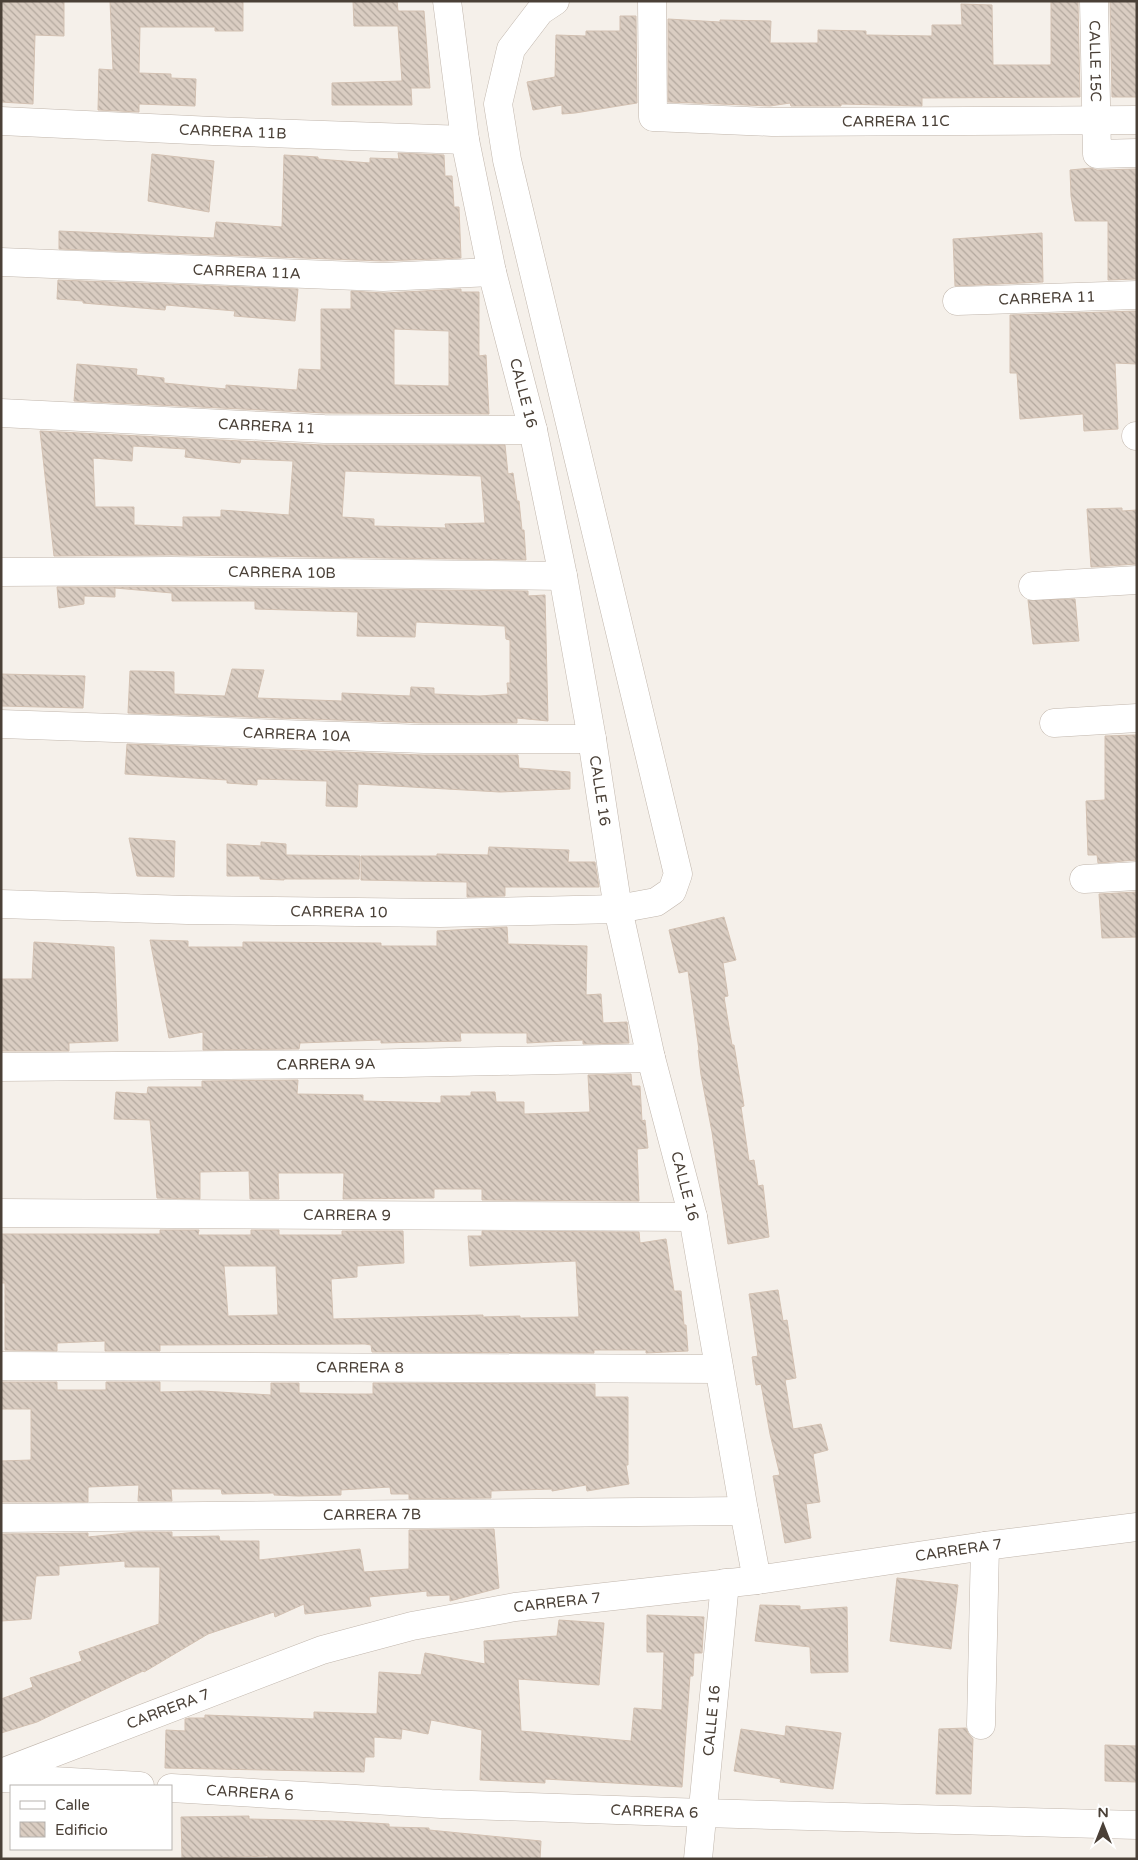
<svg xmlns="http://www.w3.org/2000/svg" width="1138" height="1860" font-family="'Varela Round',sans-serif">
<defs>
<pattern id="building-back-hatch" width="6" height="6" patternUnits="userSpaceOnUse" patternTransform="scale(1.25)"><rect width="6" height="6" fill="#dacdc2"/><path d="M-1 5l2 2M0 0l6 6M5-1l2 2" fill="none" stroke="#b3a89e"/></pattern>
</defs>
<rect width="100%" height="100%" fill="#f5f0ea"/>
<!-- building -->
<path fill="url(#building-back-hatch)" stroke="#d3c1b2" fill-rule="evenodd" d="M 40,1 L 64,1 L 64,36 L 35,35 L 33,104 L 1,102 L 1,2 Z
M 110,1 L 243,1 L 243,31 L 215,31 L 215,27 L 140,27 L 139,73 L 171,74 L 171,78 L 196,79 L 195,106 L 139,104 L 139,112 L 98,110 L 99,69 L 113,70 Z
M 353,1 L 397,1 L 398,11 L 424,11 L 430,88 L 411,88 L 412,105 L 332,105 L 332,83 L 402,81 L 398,26 L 354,26 Z
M 1051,1 L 1078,1 L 1080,97 L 922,98 L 922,106 L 841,104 L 841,106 L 791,106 L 790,103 L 770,106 L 668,102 L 668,19 L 720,22 L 720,20 L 771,21 L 770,43 L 818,43 L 818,30 L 866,31 L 866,35 L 932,36 L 932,25 L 962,25 L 961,4 L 992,5 L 993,65 L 1051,65 Z
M 1110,1 L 1137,1 L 1137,97 L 1112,97 Z
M 620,16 L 636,16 L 637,103 L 575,113 L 562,114 L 562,105 L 533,110 L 527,82 L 555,77 L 556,35 L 586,36 L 586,31 L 620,31 Z
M 398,153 L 444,155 L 445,176 L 452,176 L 454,207 L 459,207 L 461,258 L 383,261 L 59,249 L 59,231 L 214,238 L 216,222 L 282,227 L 284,155 L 318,157 L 318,159 L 370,163 L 370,158 L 399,159 Z
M 152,154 L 214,161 L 209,212 L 148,201 Z
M 1091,168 L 1097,170 L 1137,169 L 1137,279 L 1108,280 L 1108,221 L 1075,221 L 1071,196 L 1070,170 Z
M 1042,233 L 1043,282 L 955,286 L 953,239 Z
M 58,280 L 298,289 L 295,321 L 234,316 L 235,311 L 166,305 L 165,310 L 83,303 L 83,301 L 57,299 Z
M 461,289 L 461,292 L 479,292 L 479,356 L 486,355 L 489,414 L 324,413 L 74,401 L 77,364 L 137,369 L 136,375 L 164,378 L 164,383 L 226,389 L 226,385 L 297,390 L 299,369 L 321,370 L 321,309 L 351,309 L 351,291 L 384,293 ZM 394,329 L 449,331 L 449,386 L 394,385 Z
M 1137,311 L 1137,364 L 1115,363 L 1118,429 L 1084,431 L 1083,414 L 1020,419 L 1017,373 L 1010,373 L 1010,315 Z
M 40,431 L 323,445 L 505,445 L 508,474 L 513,473 L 517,501 L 519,501 L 522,530 L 524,530 L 526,560 L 171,555 L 54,556 ZM 133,446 L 186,449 L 185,457 L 240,463 L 241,459 L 293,461 L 289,515 L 221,510 L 221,517 L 183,517 L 183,527 L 134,525 L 134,507 L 95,507 L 93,458 L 132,461 ZM 345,471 L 481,476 L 485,523 L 445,524 L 446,528 L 374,526 L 374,519 L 342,517 Z
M 1122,508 L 1122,511 L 1137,510 L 1137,564 L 1091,567 L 1087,509 Z
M 57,587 L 171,587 L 528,591 L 528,596 L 545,595 L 548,721 L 517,718 L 517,723 L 424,723 L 128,713 L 130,671 L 141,671 L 174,672 L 174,694 L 225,696 L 232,669 L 264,670 L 257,698 L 342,701 L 342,693 L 410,696 L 411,687 L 434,688 L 434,694 L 480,696 L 508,694 L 507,683 L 510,683 L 510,640 L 506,639 L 505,626 L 416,622 L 415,637 L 357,636 L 358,612 L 255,609 L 255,601 L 172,601 L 172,593 L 115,588 L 115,597 L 84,596 L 84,604 L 59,608 Z
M 1075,599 L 1079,641 L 1033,644 L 1028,600 Z
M 1,674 L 85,676 L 83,708 L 1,706 Z
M 1136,735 L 1137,860 L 1098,863 L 1097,855 L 1088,855 L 1086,801 L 1105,800 L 1105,736 Z
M 127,744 L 423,755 L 518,755 L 519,768 L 570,772 L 570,789 L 500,792 L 358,784 L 357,807 L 326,806 L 327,781 L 257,779 L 257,785 L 227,783 L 227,780 L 125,774 Z
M 129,838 L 175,841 L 174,877 L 137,876 Z
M 261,842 L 286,844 L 286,855 L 360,856 L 359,879 L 284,879 L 284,880 L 260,879 L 260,876 L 227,876 L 227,844 L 261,846 Z
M 489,847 L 569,850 L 568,862 L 595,862 L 599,887 L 505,887 L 505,896 L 467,897 L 467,882 L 361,880 L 361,856 L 437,856 L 437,854 L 488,855 Z
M 1137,892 L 1137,937 L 1102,938 L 1099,894 Z
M 724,917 L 736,960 L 723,963 L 728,996 L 724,997 L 732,1045 L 734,1045 L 744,1106 L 741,1107 L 749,1161 L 754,1160 L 758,1186 L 763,1185 L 769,1237 L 728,1244 L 712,1132 L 701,1075 L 698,1050 L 699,1050 L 688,971 L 679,973 L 669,930 Z
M 507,927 L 508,944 L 587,946 L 586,995 L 601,994 L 603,1023 L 627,1022 L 629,1043 L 583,1044 L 583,1040 L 527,1043 L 527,1033 L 460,1033 L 461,1041 L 381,1043 L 381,1040 L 300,1043 L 299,1049 L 203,1050 L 203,1032 L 169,1038 L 150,940 L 188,941 L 188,947 L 243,947 L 243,942 L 381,943 L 381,946 L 437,946 L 437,931 Z
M 34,942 L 114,947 L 118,1041 L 69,1043 L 69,1051 L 1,1051 L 1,979 L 32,979 Z
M 631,1074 L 632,1086 L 640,1086 L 642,1121 L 645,1120 L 648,1148 L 637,1149 L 639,1201 L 482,1200 L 482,1189 L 434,1189 L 434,1198 L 343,1199 L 344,1173 L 278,1173 L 279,1199 L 250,1199 L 249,1171 L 200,1172 L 200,1199 L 157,1198 L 150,1120 L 114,1119 L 116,1092 L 147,1094 L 148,1087 L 202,1087 L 202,1081 L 298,1080 L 297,1094 L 363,1095 L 363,1101 L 441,1103 L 441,1096 L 471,1096 L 471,1092 L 495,1092 L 496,1102 L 524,1102 L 524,1114 L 590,1112 L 588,1075 Z
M 160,1230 L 199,1230 L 198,1235 L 251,1235 L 251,1230 L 279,1230 L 279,1235 L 342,1235 L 342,1231 L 403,1231 L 404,1263 L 357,1266 L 357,1277 L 331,1279 L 333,1319 L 483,1315 L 483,1317 L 520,1316 L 520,1318 L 579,1317 L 576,1261 L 470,1266 L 468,1236 L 482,1236 L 482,1231 L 639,1232 L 640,1243 L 666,1239 L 674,1291 L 681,1291 L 684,1325 L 686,1325 L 688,1351 L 646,1353 L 646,1350 L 594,1350 L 594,1353 L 372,1352 L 371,1345 L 365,1344 L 160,1345 L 160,1351 L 105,1351 L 105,1341 L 57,1343 L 57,1351 L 5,1350 L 5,1283 L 1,1283 L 1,1234 L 160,1234 ZM 224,1266 L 276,1266 L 278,1315 L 228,1316 Z
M 778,1290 L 783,1321 L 787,1320 L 796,1378 L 785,1380 L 793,1429 L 821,1424 L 828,1450 L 813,1454 L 820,1502 L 806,1504 L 811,1538 L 785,1543 L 773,1476 L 780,1475 L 770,1434 L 761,1384 L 756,1385 L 752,1357 L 758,1356 L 749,1294 Z
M 1,1382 L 57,1382 L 57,1390 L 106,1390 L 106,1382 L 160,1382 L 160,1392 L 202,1391 L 271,1395 L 271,1383 L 299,1383 L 299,1393 L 345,1394 L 373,1394 L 373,1383 L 595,1384 L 595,1397 L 628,1397 L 628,1465 L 626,1465 L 629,1484 L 587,1491 L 586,1485 L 552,1491 L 552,1489 L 491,1491 L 491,1498 L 409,1499 L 409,1494 L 391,1494 L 390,1487 L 341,1490 L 341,1495 L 298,1496 L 274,1495 L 274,1493 L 222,1494 L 221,1489 L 171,1489 L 172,1501 L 138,1501 L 139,1485 L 88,1487 L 88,1502 L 1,1502 L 1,1461 L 31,1460 L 31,1409 L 1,1409 Z
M 494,1529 L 499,1588 L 450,1601 L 450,1595 L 427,1596 L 427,1591 L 369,1597 L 371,1606 L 305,1614 L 304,1604 L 275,1617 L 274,1612 L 208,1634 L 144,1672 L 143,1671 L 37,1722 L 1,1733 L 1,1699 L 33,1687 L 30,1678 L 82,1661 L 79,1652 L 159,1624 L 160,1567 L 125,1567 L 125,1561 L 59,1566 L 59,1575 L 36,1576 L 31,1619 L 1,1621 L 1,1534 L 88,1533 L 88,1537 L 136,1532 L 172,1532 L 172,1537 L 219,1536 L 220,1541 L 259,1541 L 259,1560 L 360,1549 L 364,1572 L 409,1569 L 409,1530 Z
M 897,1578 L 958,1585 L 951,1649 L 890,1641 Z
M 760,1605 L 800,1606 L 800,1610 L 847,1607 L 848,1672 L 811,1673 L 810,1647 L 755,1641 Z
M 647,1615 L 704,1617 L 702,1653 L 694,1653 L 693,1676 L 690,1676 L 682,1787 L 545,1779 L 545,1783 L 480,1780 L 482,1730 L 431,1720 L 428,1734 L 402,1729 L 401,1739 L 374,1737 L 374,1757 L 365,1757 L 364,1772 L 165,1768 L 166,1730 L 185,1731 L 185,1719 L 189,1718 L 205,1718 L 205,1715 L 314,1719 L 314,1712 L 377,1714 L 379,1672 L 421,1675 L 425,1653 L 485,1664 L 484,1641 L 557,1636 L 559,1620 L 604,1623 L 599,1685 L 518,1679 L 521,1731 L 631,1741 L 634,1708 L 662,1710 L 664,1652 L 647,1652 Z
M 786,1726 L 841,1733 L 833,1789 L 780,1782 L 781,1779 L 734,1771 L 741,1729 L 785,1736 Z
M 966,1728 L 968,1733 L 973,1739 L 971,1794 L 936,1794 L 939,1729 Z
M 1105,1745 L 1137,1746 L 1137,1782 L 1105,1781 Z
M 249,1816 L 249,1819 L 338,1821 L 389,1824 L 389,1827 L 429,1828 L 429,1830 L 541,1841 L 540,1859 L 268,1859 L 268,1856 L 182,1859 L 181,1817 Z"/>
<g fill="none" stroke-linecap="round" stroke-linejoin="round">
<!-- minor casing -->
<g stroke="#c1b6ac" stroke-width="29">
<g id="minor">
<path id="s1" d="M 447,1 L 465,140 L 492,272 L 533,430 L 563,576 L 592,739 L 618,909 L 651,1058 L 693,1217 L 744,1511 L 757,1580"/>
<path id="s2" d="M 652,1 L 653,117 L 772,122 L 1137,120"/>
<path id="s3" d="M 1094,1 L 1097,154 L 1137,153"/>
<path id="s4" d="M 1,121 L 213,131 L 465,140"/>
<path id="s5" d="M 1,262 L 383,277 L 492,272"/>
<path id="s6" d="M 957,301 L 1137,295"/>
<path id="s7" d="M 1,413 L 324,429 L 533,430"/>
<path d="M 1136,436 L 1137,436"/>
<path id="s8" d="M 1,572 L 171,571 L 563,576"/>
<path d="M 1033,586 L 1137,580"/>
<path d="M 1054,723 L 1137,718"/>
<path id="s9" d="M 1,724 L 424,739 L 592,739"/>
<path d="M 1084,879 L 1137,876"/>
<path id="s10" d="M 1,904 L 187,910 L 440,913 L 618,909 L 656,902 L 672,891 L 678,874 L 507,160 L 498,104 L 511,49 L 540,11 L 555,1"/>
<path id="s11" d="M 1,1067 L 354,1064 L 651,1058"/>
<path id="s12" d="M 1,1213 L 693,1217"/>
<path id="s13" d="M 1,1366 L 719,1369"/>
<path id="s14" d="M 1,1518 L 744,1511"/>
<path d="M 981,1725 L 985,1546"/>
<path d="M 1,1778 L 140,1786"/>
<path id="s15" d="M 171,1788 L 441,1804 L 703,1813 L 1137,1825"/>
<path id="s16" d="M 698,1859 L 725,1583"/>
</g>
</g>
<!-- tertiary casing -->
<g stroke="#c1b6ac" stroke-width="29">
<g id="tertiary">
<path id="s17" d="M 1,1773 L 322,1650 L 412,1626 L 515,1607 L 757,1580 L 985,1546 L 1137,1527"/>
</g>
</g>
<!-- minor -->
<use href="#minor" stroke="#fff" stroke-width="28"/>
<!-- tertiary -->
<use href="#tertiary" stroke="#fff" stroke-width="28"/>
</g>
<g text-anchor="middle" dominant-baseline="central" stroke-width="4" stroke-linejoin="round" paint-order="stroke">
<!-- street labels -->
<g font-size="15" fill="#4a4037" stroke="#fff">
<text stroke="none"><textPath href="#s3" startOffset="60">CALLE 15C</textPath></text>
<text stroke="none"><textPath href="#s2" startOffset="359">CARRERA 11C</textPath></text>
<text stroke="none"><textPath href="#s4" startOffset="232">CARRERA 11B</textPath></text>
<text stroke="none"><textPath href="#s5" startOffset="246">CARRERA 11A</textPath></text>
<text stroke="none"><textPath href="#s6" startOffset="90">CARRERA 11</textPath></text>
<text stroke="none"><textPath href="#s1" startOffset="400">CALLE 16</textPath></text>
<text stroke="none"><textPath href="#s7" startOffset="266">CARRERA 11</textPath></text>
<text stroke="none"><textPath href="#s8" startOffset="281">CARRERA 10B</textPath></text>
<text stroke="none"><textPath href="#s9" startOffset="296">CARRERA 10A</textPath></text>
<text stroke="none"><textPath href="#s1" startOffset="805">CALLE 16</textPath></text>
<text stroke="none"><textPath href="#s10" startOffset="338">CARRERA 10</textPath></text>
<text stroke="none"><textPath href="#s11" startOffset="325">CARRERA 9A</textPath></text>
<text stroke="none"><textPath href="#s1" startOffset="1210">CALLE 16</textPath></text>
<text stroke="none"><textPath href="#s12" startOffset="346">CARRERA 9</textPath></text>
<text stroke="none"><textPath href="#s13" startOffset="359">CARRERA 8</textPath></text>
<text stroke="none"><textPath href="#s14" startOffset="371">CARRERA 7B</textPath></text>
<text stroke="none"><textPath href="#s17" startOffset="989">CARRERA 7</textPath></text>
<text stroke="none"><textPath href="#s17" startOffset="584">CARRERA 7</textPath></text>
<text stroke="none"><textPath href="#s17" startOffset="179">CARRERA 7</textPath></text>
<text stroke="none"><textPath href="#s16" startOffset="139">CALLE 16</textPath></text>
<text stroke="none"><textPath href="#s15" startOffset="79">CARRERA 6</textPath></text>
<text stroke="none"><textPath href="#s15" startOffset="484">CARRERA 6</textPath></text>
</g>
</g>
<!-- border -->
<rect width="1138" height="1860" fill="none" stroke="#4a4037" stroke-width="5"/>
<!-- legend -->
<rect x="10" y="1785" width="162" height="65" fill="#ffffff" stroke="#b7b3af"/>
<rect x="20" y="1801" width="25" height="8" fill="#ffffff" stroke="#b7b3af"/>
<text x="55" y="1810" font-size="15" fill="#4a4037">Calle</text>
<rect x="20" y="1822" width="25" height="15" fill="url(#building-back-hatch)" stroke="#b7b3af"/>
<text x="55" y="1835" font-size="15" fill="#4a4037">Edificio</text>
<!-- north arrow -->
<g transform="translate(1103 1825)" stroke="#ffffff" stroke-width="4" paint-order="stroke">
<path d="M0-4L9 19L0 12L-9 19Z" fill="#4a4037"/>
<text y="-8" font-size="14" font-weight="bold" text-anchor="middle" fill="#4a4037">N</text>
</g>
</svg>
